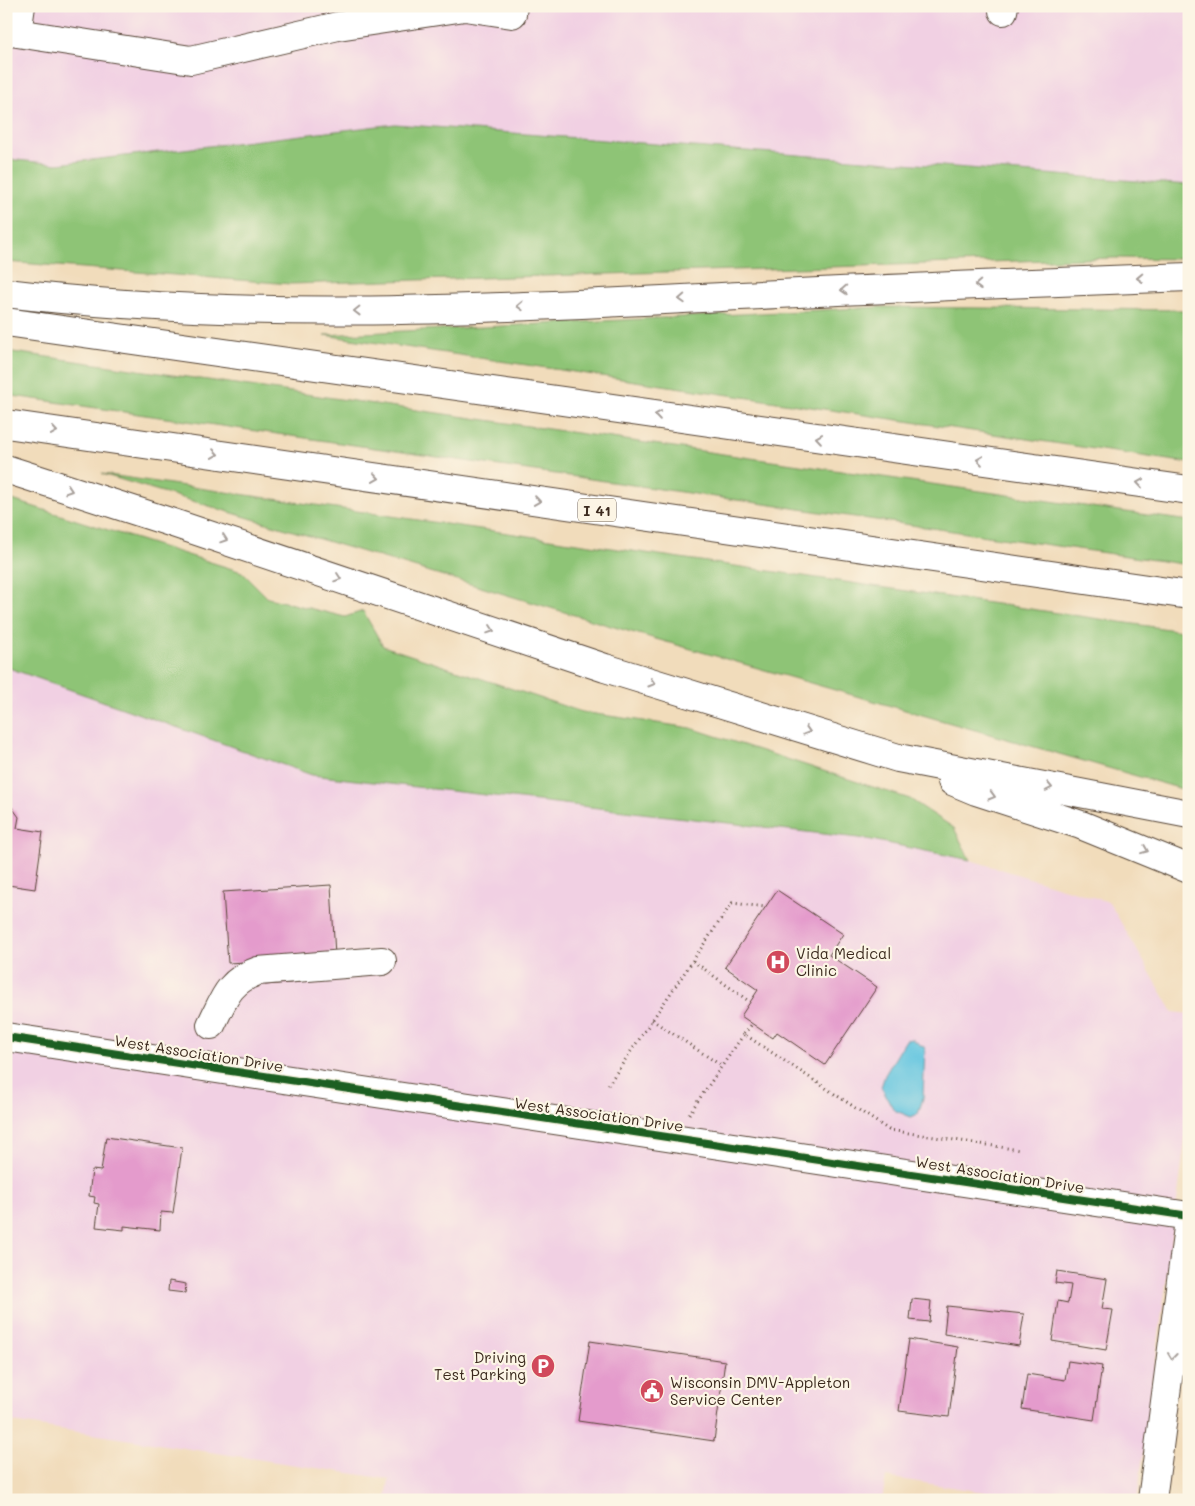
<svg xmlns="http://www.w3.org/2000/svg" width="1195" height="1506" font-family="Mali,sans-serif">
<rect width="100%" height="100%" fill="#fcf5e5"/>
<filter id="ink" filterUnits="userSpaceOnUse"><feTurbulence type="fractalNoise" baseFrequency=".02" numOctaves="2"/><feDisplacementMap in="SourceGraphic" scale="10" xChannelSelector="R" yChannelSelector="G"/><feConvolveMatrix kernelMatrix="1 2 1 2 8 2 1 2 1" color-interpolation-filters="sRGB"/></filter>
<filter id="wash" filterUnits="userSpaceOnUse"><feTurbulence type="fractalNoise" baseFrequency=".0096" numOctaves="4" result="noise"/><feDisplacementMap in="SourceGraphic" scale="20" xChannelSelector="R" yChannelSelector="G"/><feGaussianBlur stdDeviation="1.12" result="paint"/><feColorMatrix in="noise" values="0 0 0 0 0 0 0 0 0 0 0 0 0 0 0 0 0 1.4 0 .05"/><feComposite in="paint" operator="in"/></filter>
<g filter="url(#wash)">
<rect width="100%" height="100%" fill="#f1dcbb"/>
<!-- built -->
<path fill="#f1d0e3" d="M 6,6 L 1189,6 L 1189,185 L 1066,177 L 57,164 L 6,159 Z
M 6,667 L 312,775 L 867,839 L 970,860 L 1109,902 L 1173,1012 L 1189,1014 L 1189,1111 L 1137,1500 L 1036,1500 L 886,1477 L 882,1500 L 386,1500 L 389,1479 L 6,1421 Z"/>
<!-- green -->
<path fill="#8ec476" stroke="#64774a" d="M 395,124 L 1189,185 L 1189,259 L 1114,258 L 291,284 L 6,262 L 6,159 L 57,164 Z
M 880,307 L 1189,310 L 1189,463 L 324,335 Z
M 6,351 L 1189,521 L 1189,565 L 6,395 Z
M 102,474 L 1189,632 L 1189,791 L 621,629 Z
M 6,498 L 242,572 L 268,598 L 345,617 L 363,611 L 383,646 L 582,712 L 691,728 L 910,799 L 954,828 L 970,860 L 867,839 L 312,775 L 6,667 Z"/>
<!-- water -->
<path fill="#62c5e0" stroke="#4e787f" d="M 912,1039 L 925,1048 L 923,1098 L 918,1114 L 911,1117 L 894,1110 L 881,1087 L 885,1075 L 906,1040 Z"/>
<g id="blocks">
<!-- building -->
<path fill="#e49bcc" d="M 6,805 L 11,806 L 19,817 L 17,828 L 43,832 L 35,889 L 8,885 L 6,890 Z
M 331,885 L 335,956 L 300,958 L 302,982 L 265,985 L 264,961 L 228,963 L 223,892 Z
M 777,890 L 843,934 L 829,955 L 877,987 L 825,1065 L 777,1032 L 773,1038 L 741,1016 L 758,990 L 725,967 Z
M 106,1137 L 182,1148 L 173,1213 L 161,1212 L 160,1230 L 124,1226 L 124,1230 L 96,1227 L 99,1204 L 94,1203 L 95,1197 L 89,1196 L 92,1170 L 101,1171 Z
M 1057,1271 L 1107,1279 L 1102,1309 L 1113,1310 L 1106,1350 L 1052,1341 L 1058,1301 L 1068,1303 L 1071,1285 L 1055,1283 Z
M 169,1281 L 186,1284 L 185,1293 L 168,1291 Z
M 912,1299 L 931,1301 L 929,1322 L 910,1320 Z
M 947,1306 L 1024,1314 L 1019,1346 L 944,1334 Z
M 909,1339 L 958,1347 L 949,1417 L 899,1411 Z
M 590,1341 L 725,1361 L 714,1441 L 578,1421 Z
M 1068,1361 L 1102,1366 L 1094,1420 L 1022,1409 L 1027,1374 L 1065,1380 Z"/>
</g>
</g>
<g filter="url(#ink)">
<use href="#blocks" fill-opacity="0" stroke="#564536" stroke-width="1"/>
<g fill="none" stroke-linecap="round" stroke-linejoin="round">
<!-- minor casing -->
<g stroke="#564536" stroke-width="30">
<path id="minor" d="M 21,6 L 17,33 L 191,60 L 338,26 L 465,7 L 512,14 L 513,6
M 1003,11 L 1004,6
M 211,1025 C 224,999 228,981 258,971 L 382,961
M 6,1037 L 1189,1216"/>
</g>
<!-- major casing -->
<g stroke="#564536" stroke-width="30">
<path id="major" d="M 1152,1500 L 1189,1220"/>
</g>
<!-- highway casing -->
<g stroke="#564536" stroke-width="30">
<path id="highway" d="M 6,293 C 237,321 470,310 701,298 C 864,289 1026,283 1189,277
M 6,322 L 1189,490
M 6,424 L 1189,595
M 6,469 L 173,523 L 605,668 L 898,758 L 1189,814
M 952,781 L 976,791 L 1081,825 L 1189,869"/>
</g>
<!-- path -->
<path stroke="#564536" stroke-width="3" stroke-dasharray="1 4" stroke-linecap="butt" d="M 693,961 L 750,1002
M 652,1020 L 722,1066
M 744,1034 L 752,1024
M 608,1085 L 732,903 L 765,907
M 689,1114 L 744,1034 L 889,1130 L 1020,1150"/>
<!-- minor -->
<use href="#minor" stroke="#fff" stroke-width="28"/>
<!-- major -->
<use href="#major" stroke="#fff" stroke-width="28"/>
<!-- highway -->
<use href="#highway" stroke="#fff" stroke-width="28"/>
<!-- cycleway casing -->
<g stroke="#fcf5e5" stroke-width="11">
<path id="cycleway" d="M 6,1037 L 1189,1216"/>
</g>
<!-- cycleway -->
<use href="#cycleway" stroke="#1b5e20" stroke-width="8"/>
</g>
<!-- one-way arrows -->
<defs><path id="oneway-chevron" d="M-2-3.5L2.5 0L-2 3.5" fill="none" stroke-width="1.6" stroke-linecap="round" stroke-linejoin="round" transform="scale(1.25)"/></defs>
<g stroke="#a79f9a">
<use href="#oneway-chevron" transform="translate(1140 278) rotate(178)"/>
<use href="#oneway-chevron" transform="translate(978 285) rotate(178)"/>
<use href="#oneway-chevron" transform="translate(844 290) rotate(177)"/>
<use href="#oneway-chevron" transform="translate(682 299) rotate(177)"/>
<use href="#oneway-chevron" transform="translate(520 306) rotate(178)"/>
<use href="#oneway-chevron" transform="translate(357 311) rotate(179)"/>
<use href="#oneway-chevron" transform="translate(658 415) rotate(-172)"/>
<use href="#oneway-chevron" transform="translate(54 431) rotate(8)"/>
<use href="#oneway-chevron" transform="translate(819 438) rotate(-172)"/>
<use href="#oneway-chevron" transform="translate(215 454) rotate(8)"/>
<use href="#oneway-chevron" transform="translate(980 460) rotate(-172)"/>
<use href="#oneway-chevron" transform="translate(376 478) rotate(8)"/>
<use href="#oneway-chevron" transform="translate(1140 483) rotate(-172)"/>
<use href="#oneway-chevron" transform="translate(69 490) rotate(18)"/>
<use href="#oneway-chevron" transform="translate(537 501) rotate(8)"/>
<use href="#oneway-chevron" transform="translate(224 539) rotate(19)"/>
<use href="#oneway-chevron" transform="translate(338 578) rotate(19)"/>
<use href="#oneway-chevron" transform="translate(491 630) rotate(19)"/>
<use href="#oneway-chevron" transform="translate(652 683) rotate(17)"/>
<use href="#oneway-chevron" transform="translate(807 731) rotate(17)"/>
<use href="#oneway-chevron" transform="translate(1049 787) rotate(11)"/>
<use href="#oneway-chevron" transform="translate(992 796) rotate(16)"/>
<use href="#oneway-chevron" transform="translate(1145 850) rotate(22)"/>
<use href="#oneway-chevron" transform="translate(1172 1356) rotate(97)"/>
</g>
</g>
<!-- icons -->
<defs>
<g id="hospital-disc" transform="scale(1.25)"><circle r="9.5" fill="#d1495b" stroke="#fcf5e5"/><path d="M-5-5h3v3.5h4V-5h3V5h-3V1.5h-4V5h-3Z" fill="#fff"/></g>
<g id="parking-disc" transform="scale(1.25)"><circle r="9.5" fill="#d1495b" stroke="#fcf5e5"/><path d="M-3.5-5.5H1a3.5 3.5 0 0 1 0 7H-1V5.5H-3.5ZM-1-3.4V-.6H.8a1.4 1.4 0 0 0 0-2.8Z" fill="#fff"/></g>
<g id="civic-disc" transform="scale(1.25)"><circle r="9.5" fill="#d1495b" stroke="#fcf5e5"/><path d="M-.6-6.5H3V-4.5H.6V-3L4-1V1h2V6H-6V1h2V-1L-.6-3ZM-1.2 2.5V6h2.4V2.5Z" fill="#fff"/></g>
</defs>
<g fill-rule="evenodd">
<use href="#hospital-disc" x="778" y="962"/>
<use href="#parking-disc" x="543" y="1366"/>
<use href="#civic-disc" x="652" y="1391"/>
</g>
<g text-anchor="middle" dominant-baseline="central" stroke-width="4.5" stroke-linejoin="round" paint-order="stroke">
<!-- shield labels -->
<rect fill="#fcf5e5" stroke="#75675a" stroke-width="1" x="578" y="498.5" width="38" height="23" rx="4"/>
<g font-size="14" font-weight="bold" fill="#3b2a1e">
<text x="597" y="510">I 41</text>
</g>
<!-- poi labels -->
<g font-size="15" fill="#3b2a1e" stroke="#fcf5e5" text-anchor="start">
<text x="796" y="953">Vida Medical<tspan x="796" dy="17">Clinic</tspan></text>
<text x="526" y="1357" text-anchor="end">Driving<tspan x="526" dy="17">Test Parking</tspan></text>
<text x="670" y="1382">Wisconsin DMV-Appleton<tspan x="670" dy="17">Service Center</tspan></text>
</g>
<!-- street labels -->
<g font-size="15" fill="#3b2a1e" stroke="#fcf5e5">
<text transform="translate(199 1053) rotate(9)">West Association Drive</text>
<text transform="translate(599 1114) rotate(8)">West Association Drive</text>
<text transform="translate(1000 1174) rotate(9)">West Association Drive</text>
</g>
</g>
<!-- margin -->
<rect width="1195" height="1506" fill="none" stroke="#fcf5e5" stroke-width="25"/>
</svg>
